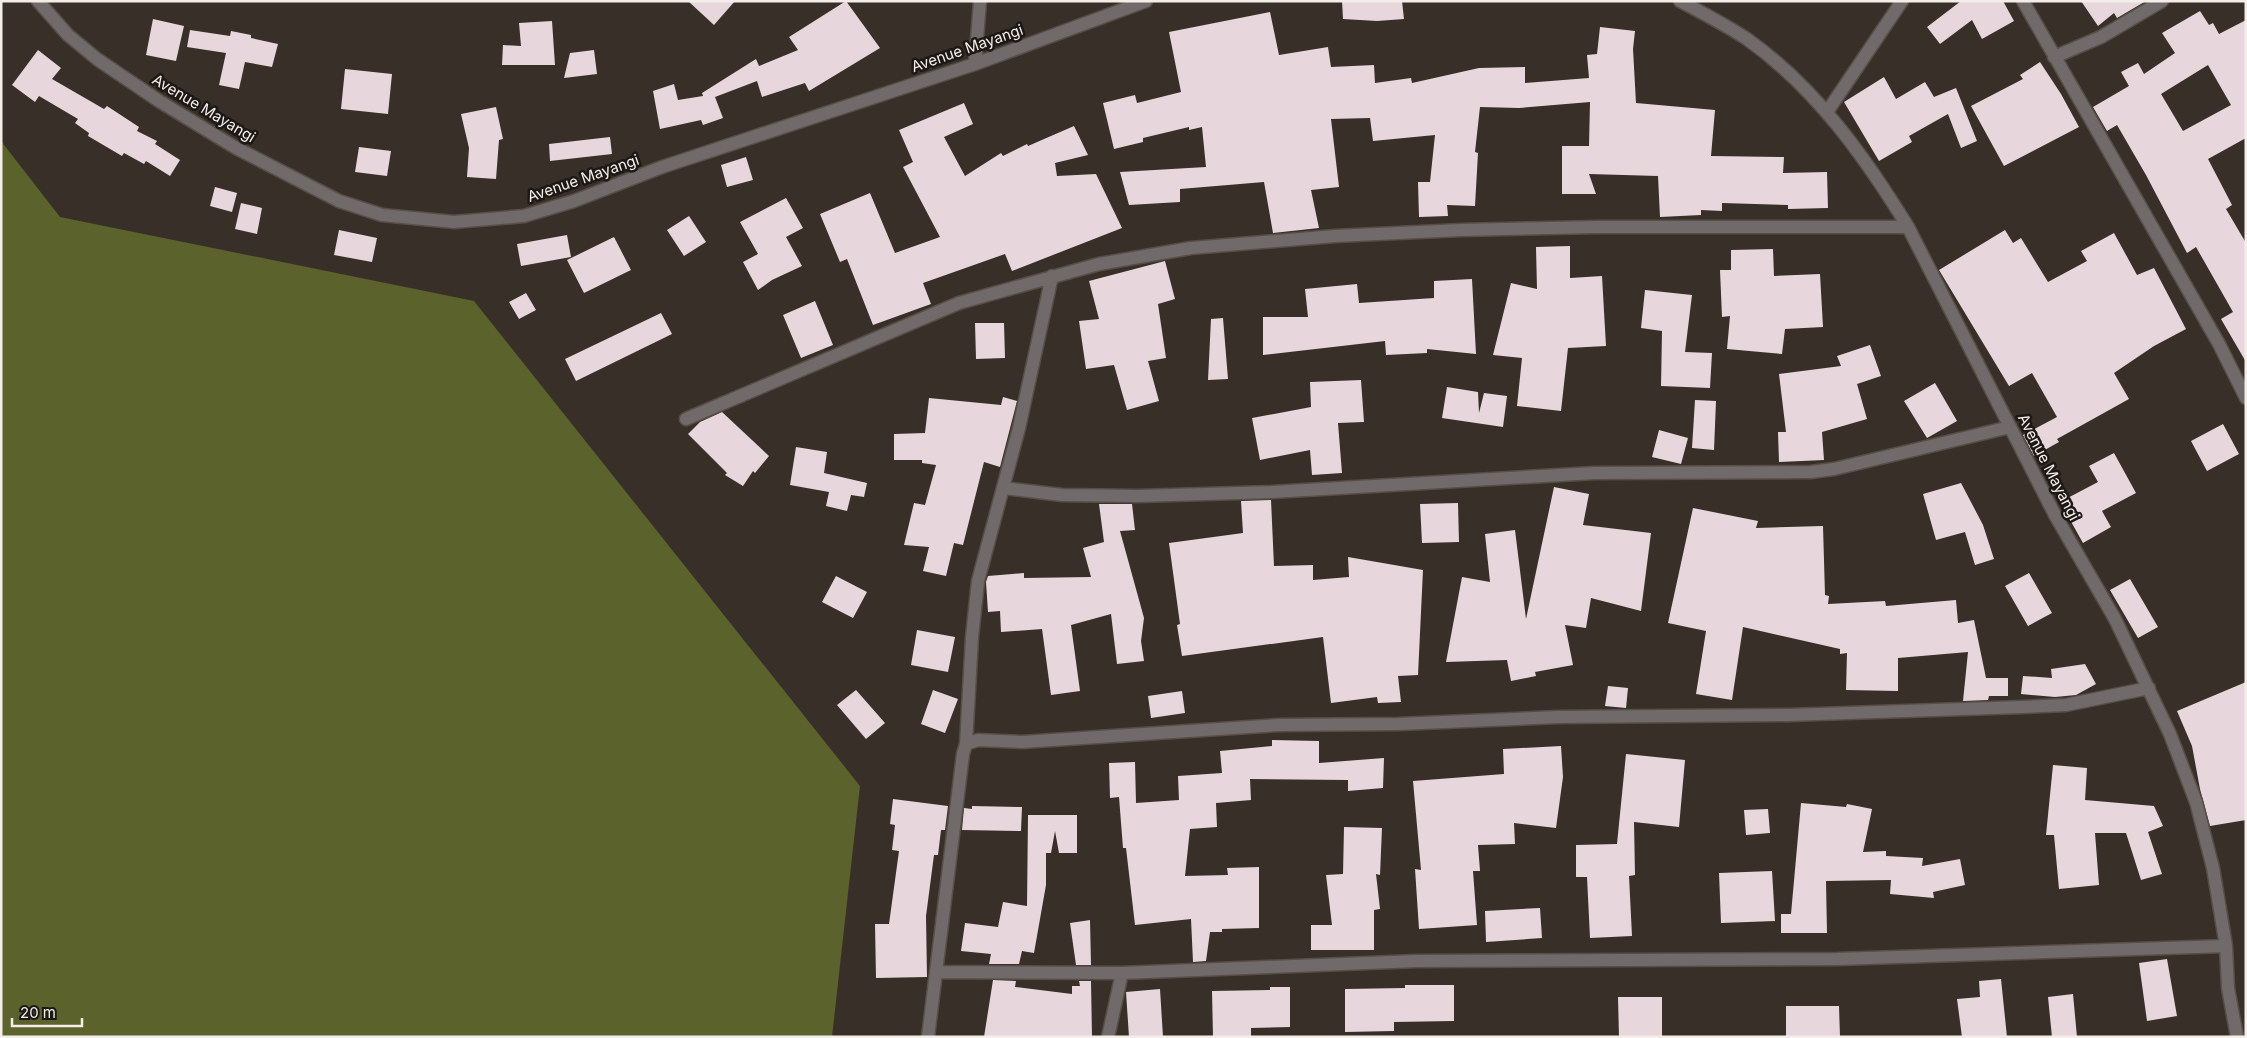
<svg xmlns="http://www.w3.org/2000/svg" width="2247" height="1038" font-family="Inter,sans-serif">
<rect width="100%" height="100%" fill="#382f28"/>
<!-- forest -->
<path fill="#5c622c" d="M 1,141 L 60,217 L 474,301 L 860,786 L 832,1037 L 1,1037 Z"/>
<!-- building -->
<path fill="#e7d7dc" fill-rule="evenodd" d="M 688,1 L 735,1 L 714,25 Z
M 846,1 L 880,48 L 809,91 L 805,83 L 762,97 L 757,81 L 715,97 L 723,118 L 703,125 L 701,120 L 660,129 L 653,91 L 674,84 L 678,100 L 703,96 L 702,93 L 756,59 L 759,66 L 798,50 L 789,37 Z
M 1342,1 L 1402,1 L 1404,19 L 1377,21 L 1343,19 Z
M 1961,1 L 2003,1 L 2014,21 L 1982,39 L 1972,20 L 1940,44 L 1927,27 Z
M 2081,1 L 2146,1 L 2117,18 L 2114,13 L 2098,26 Z
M 2200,11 L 2209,25 L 2213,23 L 2219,34 L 2246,20 L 2246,138 L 2208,159 L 2232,205 L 2226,209 L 2246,243 L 2246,362 L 2221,319 L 2233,312 L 2196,247 L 2187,253 L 2146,175 L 2117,125 L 2107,131 L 2093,107 L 2129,86 L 2121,72 L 2138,63 L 2144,74 L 2175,53 L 2162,33 ZM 2208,65 L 2231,105 L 2183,131 L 2161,94 Z
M 1270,12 L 1279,55 L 1328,47 L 1331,67 L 1374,65 L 1375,83 L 1411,78 L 1412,83 L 1479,68 L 1525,67 L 1525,83 L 1589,78 L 1587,55 L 1597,54 L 1600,27 L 1635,31 L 1633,49 L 1636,103 L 1715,110 L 1711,156 L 1784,157 L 1783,173 L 1827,172 L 1828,208 L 1788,209 L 1788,205 L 1722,203 L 1722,211 L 1701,210 L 1701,215 L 1660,217 L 1658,176 L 1589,174 L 1596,194 L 1562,194 L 1562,146 L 1589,146 L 1590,102 L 1519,108 L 1480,107 L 1475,152 L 1478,153 L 1475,206 L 1447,205 L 1448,216 L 1419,217 L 1418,182 L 1430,182 L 1435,135 L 1373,141 L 1370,118 L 1331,119 L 1339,187 L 1311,190 L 1319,228 L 1273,233 L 1264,182 L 1180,189 L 1180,202 L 1129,205 L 1120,172 L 1206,167 L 1202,127 L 1189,130 L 1189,127 L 1143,138 L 1143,142 L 1114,149 L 1103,103 L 1135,95 L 1137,103 L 1181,92 L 1169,32 Z
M 153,19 L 184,26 L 176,61 L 146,55 Z
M 552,21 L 555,65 L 502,65 L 503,45 L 521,46 L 519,23 Z
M 190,30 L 230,36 L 231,31 L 251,35 L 251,38 L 278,44 L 272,67 L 245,62 L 239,89 L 219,85 L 226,53 L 187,47 Z
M 38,50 L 61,68 L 52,79 L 104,109 L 107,106 L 139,127 L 137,131 L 157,141 L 155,144 L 180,160 L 170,176 L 146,161 L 144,164 L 124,153 L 122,156 L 88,136 L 89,133 L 75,123 L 78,119 L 39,96 L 35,102 L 12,85 Z
M 594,50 L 597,74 L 564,78 L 570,53 Z
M 2040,62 L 2061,94 L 2079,127 L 2004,166 L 1971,106 L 2023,79 L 2020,75 Z
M 345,69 L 392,74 L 388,114 L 341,109 Z
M 1884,77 L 1896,99 L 1925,82 L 1934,97 L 1956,88 L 1977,141 L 1961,148 L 1948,114 L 1909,136 L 1912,142 L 1879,161 L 1844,102 Z
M 964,103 L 973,124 L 944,137 L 965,176 L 1001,153 L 1003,156 L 1027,144 L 1028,146 L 1074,126 L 1088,155 L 1055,163 L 1057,176 L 1096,174 L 1122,228 L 1012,271 L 1005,254 L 923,283 L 931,304 L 873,325 L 847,259 L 840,262 L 820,214 L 870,193 L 895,253 L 940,237 L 903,167 L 913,162 L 899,130 Z
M 496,107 L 503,139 L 499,140 L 496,179 L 467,177 L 469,148 L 461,114 Z
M 610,137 L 612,154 L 550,161 L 549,144 Z
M 359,147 L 391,151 L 387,176 L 355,172 Z
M 746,157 L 753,180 L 727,187 L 721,165 Z
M 215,187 L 237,193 L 232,212 L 210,206 Z
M 786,198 L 803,228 L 786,237 L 802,266 L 772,280 L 758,290 L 743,262 L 758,254 L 740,222 Z
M 241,203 L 262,208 L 257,234 L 235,229 Z
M 689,216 L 706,242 L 684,256 L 667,230 Z
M 339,230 L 377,238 L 372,262 L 334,255 Z
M 2005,230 L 2013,243 L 2021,238 L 2048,282 L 2087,261 L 2081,251 L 2114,233 L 2137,275 L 2154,268 L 2186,329 L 2154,346 L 2114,373 L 2129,399 L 2057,439 L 2059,442 L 2034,456 L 2023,435 L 2057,417 L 2032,373 L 2009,386 L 1939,270 Z
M 567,235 L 571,257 L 521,266 L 517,244 Z
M 614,237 L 631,270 L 584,293 L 567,260 Z
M 1570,246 L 1570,278 L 1602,276 L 1606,346 L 1568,348 L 1561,411 L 1517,406 L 1522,358 L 1493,355 L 1511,283 L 1537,289 L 1536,247 Z
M 1773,249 L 1774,276 L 1820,274 L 1823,327 L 1785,329 L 1782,354 L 1727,349 L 1730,316 L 1722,317 L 1720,270 L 1731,270 L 1731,250 Z
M 1165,261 L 1175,299 L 1158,304 L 1166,358 L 1148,361 L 1159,401 L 1127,410 L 1114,365 L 1086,369 L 1079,321 L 1099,319 L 1089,281 Z
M 1472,279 L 1476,354 L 1427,349 L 1427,353 L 1386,355 L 1385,341 L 1263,355 L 1263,317 L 1308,317 L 1305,289 L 1357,284 L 1359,303 L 1434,298 L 1434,281 Z
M 1645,290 L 1692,295 L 1685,352 L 1712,353 L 1710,388 L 1661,386 L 1662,331 L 1641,328 Z
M 526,293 L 536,310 L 519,319 L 509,302 Z
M 815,301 L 833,345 L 801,358 L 783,315 Z
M 661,313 L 672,334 L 576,381 L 565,359 Z
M 1223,318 L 1228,379 L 1208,380 L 1211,319 Z
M 975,323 L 1004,323 L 1005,358 L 976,359 Z
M 1870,345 L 1881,376 L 1857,384 L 1867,419 L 1822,432 L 1824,460 L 1779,462 L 1778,432 L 1786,432 L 1779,374 L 1841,366 L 1837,356 Z
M 1361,380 L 1364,422 L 1338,423 L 1342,473 L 1312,475 L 1310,450 L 1260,460 L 1252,418 L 1311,407 L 1310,382 Z
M 1935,383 L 1957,421 L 1927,438 L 1904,401 Z
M 1447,387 L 1478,392 L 1479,413 L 1484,393 L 1507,396 L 1503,427 L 1442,418 Z
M 1003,397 L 1017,401 L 1000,467 L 984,462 L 963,545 L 954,543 L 946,576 L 923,571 L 929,547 L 904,545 L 914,503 L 925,505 L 936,465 L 922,463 L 922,460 L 894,460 L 894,434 L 925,433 L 929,398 L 1001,405 Z
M 1695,400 L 1716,401 L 1714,450 L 1692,448 Z
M 722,412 L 769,456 L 755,473 L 753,471 L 743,486 L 725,475 L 727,473 L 688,434 L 700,422 Z
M 2223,424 L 2239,454 L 2207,471 L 2191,441 Z
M 1659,430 L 1688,438 L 1681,464 L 1652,457 Z
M 796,447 L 827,452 L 824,473 L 867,483 L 864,497 L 851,495 L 847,511 L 826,506 L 829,492 L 790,485 Z
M 2114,453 L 2136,493 L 2102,511 L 2111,527 L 2083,543 L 2060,502 L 2098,482 L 2089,466 Z
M 1961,483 L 1983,525 L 1994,559 L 1975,565 L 1965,532 L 1936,540 L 1923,494 Z
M 1554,487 L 1589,494 L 1583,525 L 1651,533 L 1641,611 L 1591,598 L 1586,628 L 1565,625 L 1573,665 L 1535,672 L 1536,676 L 1511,681 L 1507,660 L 1446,662 L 1462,577 L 1490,582 L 1485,534 L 1515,530 L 1526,619 Z
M 1271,500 L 1274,566 L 1313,565 L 1313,580 L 1349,577 L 1348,557 L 1423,570 L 1418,675 L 1398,676 L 1401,702 L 1378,703 L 1377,697 L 1331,703 L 1323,637 L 1182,656 L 1177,625 L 1180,624 L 1169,543 L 1243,533 L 1241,501 Z
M 1458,503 L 1459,542 L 1422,543 L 1420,504 Z
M 1099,504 L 1132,504 L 1135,530 L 1120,531 L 1144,618 L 1141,641 L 1144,661 L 1117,664 L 1111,614 L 1071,625 L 1080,691 L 1051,695 L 1042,629 L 1001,632 L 1000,611 L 988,612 L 986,582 L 988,576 L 1024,573 L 1024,578 L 1091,577 L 1083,548 L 1104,542 Z
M 1693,508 L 1758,521 L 1756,528 L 1823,526 L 1825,595 L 1829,596 L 1828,604 L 1885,601 L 1886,606 L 1956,600 L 1958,623 L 1974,620 L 1986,678 L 2008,678 L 2008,696 L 1989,696 L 1988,700 L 1963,701 L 1968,652 L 1898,658 L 1898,691 L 1846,690 L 1847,653 L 1840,654 L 1840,649 L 1743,627 L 1732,700 L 1696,694 L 1706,631 L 1668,623 Z
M 2029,573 L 2052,613 L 2028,626 L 2005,586 Z
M 836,576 L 867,592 L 853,618 L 822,602 Z
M 2130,579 L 2158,627 L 2138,638 L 2110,590 Z
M 917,630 L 955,637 L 948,672 L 911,665 Z
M 2085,664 L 2096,684 L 2076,695 L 2055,697 L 2021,694 L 2023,676 L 2052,678 L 2051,669 Z
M 2246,682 L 2246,820 L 2210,826 L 2200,789 L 2192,746 L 2177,711 Z
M 1608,686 L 1628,688 L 1626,708 L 1605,706 Z
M 856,690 L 885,723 L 866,739 L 837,705 Z
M 933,690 L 958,699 L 945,733 L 921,724 Z
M 1182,691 L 1185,713 L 1151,718 L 1148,696 Z
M 1272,740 L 1319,741 L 1319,763 L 1384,758 L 1383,788 L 1348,791 L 1348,780 L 1250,779 L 1251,800 L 1216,803 L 1217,827 L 1190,829 L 1185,876 L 1228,875 L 1227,868 L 1259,867 L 1259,928 L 1222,929 L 1222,932 L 1210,932 L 1206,961 L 1193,962 L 1191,919 L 1135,925 L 1126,848 L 1123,848 L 1119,797 L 1110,798 L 1109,763 L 1135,762 L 1136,803 L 1179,800 L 1178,776 L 1222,773 L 1220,751 L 1272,746 Z
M 1561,746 L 1563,777 L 1556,828 L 1514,823 L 1515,844 L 1478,845 L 1480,871 L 1473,871 L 1477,925 L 1419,929 L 1415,869 L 1421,870 L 1413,781 L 1504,774 L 1503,749 Z
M 1626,754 L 1685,760 L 1679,827 L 1634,822 L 1635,875 L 1629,876 L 1632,936 L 1590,938 L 1587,877 L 1576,877 L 1576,845 L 1617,844 Z
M 2053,765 L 2087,768 L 2085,800 L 2154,806 L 2163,826 L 2148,832 L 2162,874 L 2141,880 L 2126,833 L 2095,833 L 2099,885 L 2059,889 L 2054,835 L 2046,835 Z
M 893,799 L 948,806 L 945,830 L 941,830 L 938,855 L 934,855 L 926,916 L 927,977 L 876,978 L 875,924 L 889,924 L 899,851 L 892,850 L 895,825 L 890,824 Z
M 1801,803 L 1846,807 L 1847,804 L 1872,809 L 1863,852 L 1886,851 L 1886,856 L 1923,858 L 1922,866 L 1960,859 L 1965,885 L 1933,892 L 1934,898 L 1890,894 L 1891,880 L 1826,881 L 1827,933 L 1781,933 L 1781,914 L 1791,914 Z
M 972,806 L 1022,807 L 1021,831 L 962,830 L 964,808 L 972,809 Z
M 1768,809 L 1770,833 L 1746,835 L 1744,810 Z
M 1028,815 L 1077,815 L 1077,853 L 1059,853 L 1055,831 L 1051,853 L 1046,853 L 1046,885 L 1034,953 L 1022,951 L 1019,964 L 989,964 L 991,954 L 961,951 L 965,923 L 998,927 L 1003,902 L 1027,906 Z
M 1344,827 L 1382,828 L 1380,875 L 1376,874 L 1380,909 L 1374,910 L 1374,950 L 1311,950 L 1311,925 L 1332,925 L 1326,875 L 1343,874 Z
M 1772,871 L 1775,921 L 1721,923 L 1719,873 Z
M 1540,908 L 1542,938 L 1486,942 L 1485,911 Z
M 1090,920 L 1091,965 L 1076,965 L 1070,923 Z
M 2167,959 L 2177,1016 L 2147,1021 L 2139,963 Z
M 2001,979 L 2007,1037 L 1962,1037 L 1957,999 L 1980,997 L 1979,981 Z
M 993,980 L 1016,981 L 1015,987 L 1072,994 L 1072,986 L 1080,986 L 1079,981 L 1091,981 L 1092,1037 L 984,1037 Z
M 1405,985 L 1454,985 L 1454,1021 L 1394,1022 L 1394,1031 L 1345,1032 L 1345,989 L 1405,988 Z
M 1270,987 L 1290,987 L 1290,1027 L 1251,1028 L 1251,1037 L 1213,1037 L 1212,991 L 1270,990 Z
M 1160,989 L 1163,1037 L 1129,1037 L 1126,992 Z
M 2073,994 L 2077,1037 L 2052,1037 L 2048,997 Z
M 1618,997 L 1662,997 L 1662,1037 L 1619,1037 Z
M 1786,1006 L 1839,1006 L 1840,1037 L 1786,1037 Z"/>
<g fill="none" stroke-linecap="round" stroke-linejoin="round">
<!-- minor casing -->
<g stroke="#564e47" stroke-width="15">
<path id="minor" d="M 38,1 L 68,35 L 97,59 L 159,101 L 236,148 L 339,201 L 382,215 L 454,222 L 524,216 L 574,201 L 662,167 L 975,64 L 1146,1
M 1680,1 C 1703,13 1726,25 1747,39 C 1816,88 1865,157 1908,227 L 2055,515 L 2115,619 L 2170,734 L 2196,802 L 2213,868 L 2226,946 L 2228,988 L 2237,1037
M 2023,1 L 2219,344 L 2246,398
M 2054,57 L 2101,37 L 2162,1
M 975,64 L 980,1
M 1827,112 L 1902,1
M 686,419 L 959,303 L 1099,264 L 1191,248 L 1335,236 L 1461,230 L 1597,227 L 1908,227
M 1004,488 L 1062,495 L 1138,496 L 1272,492 L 1594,473 L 1811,472 L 1834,469 L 2010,427
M 966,744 L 972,637 L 978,581 L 1019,428 L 1052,276
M 936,972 L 1122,973 L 1416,961 L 1837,959 L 2226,946
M 928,1037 L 963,754 L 966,744 L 978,740 L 1022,742 L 1279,725 L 1398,724 L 1558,717 L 1789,715 L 2022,707 L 2066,705 L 2149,688
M 1108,1037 L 1122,973"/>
</g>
<!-- minor -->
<use href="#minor" stroke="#716a6a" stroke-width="12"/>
</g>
<g text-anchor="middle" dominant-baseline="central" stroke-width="5" stroke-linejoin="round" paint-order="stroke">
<!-- street labels -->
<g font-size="15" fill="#f4eee9" stroke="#1c1815">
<text transform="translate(967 48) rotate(-19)">Avenue Mayangi</text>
<text transform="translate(204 108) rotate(31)">Avenue Mayangi</text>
<text transform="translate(583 178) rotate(-19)">Avenue Mayangi</text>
<text transform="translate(2049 467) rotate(63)">Avenue Mayangi</text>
</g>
</g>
<!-- border -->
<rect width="2247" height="1038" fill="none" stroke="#f4eee9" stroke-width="5"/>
<!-- scale -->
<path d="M12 1018v8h70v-8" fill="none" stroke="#f4eee9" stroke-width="2.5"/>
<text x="20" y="1018" font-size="15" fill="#f4eee9" stroke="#1c1815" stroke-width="4" paint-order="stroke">20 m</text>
</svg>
